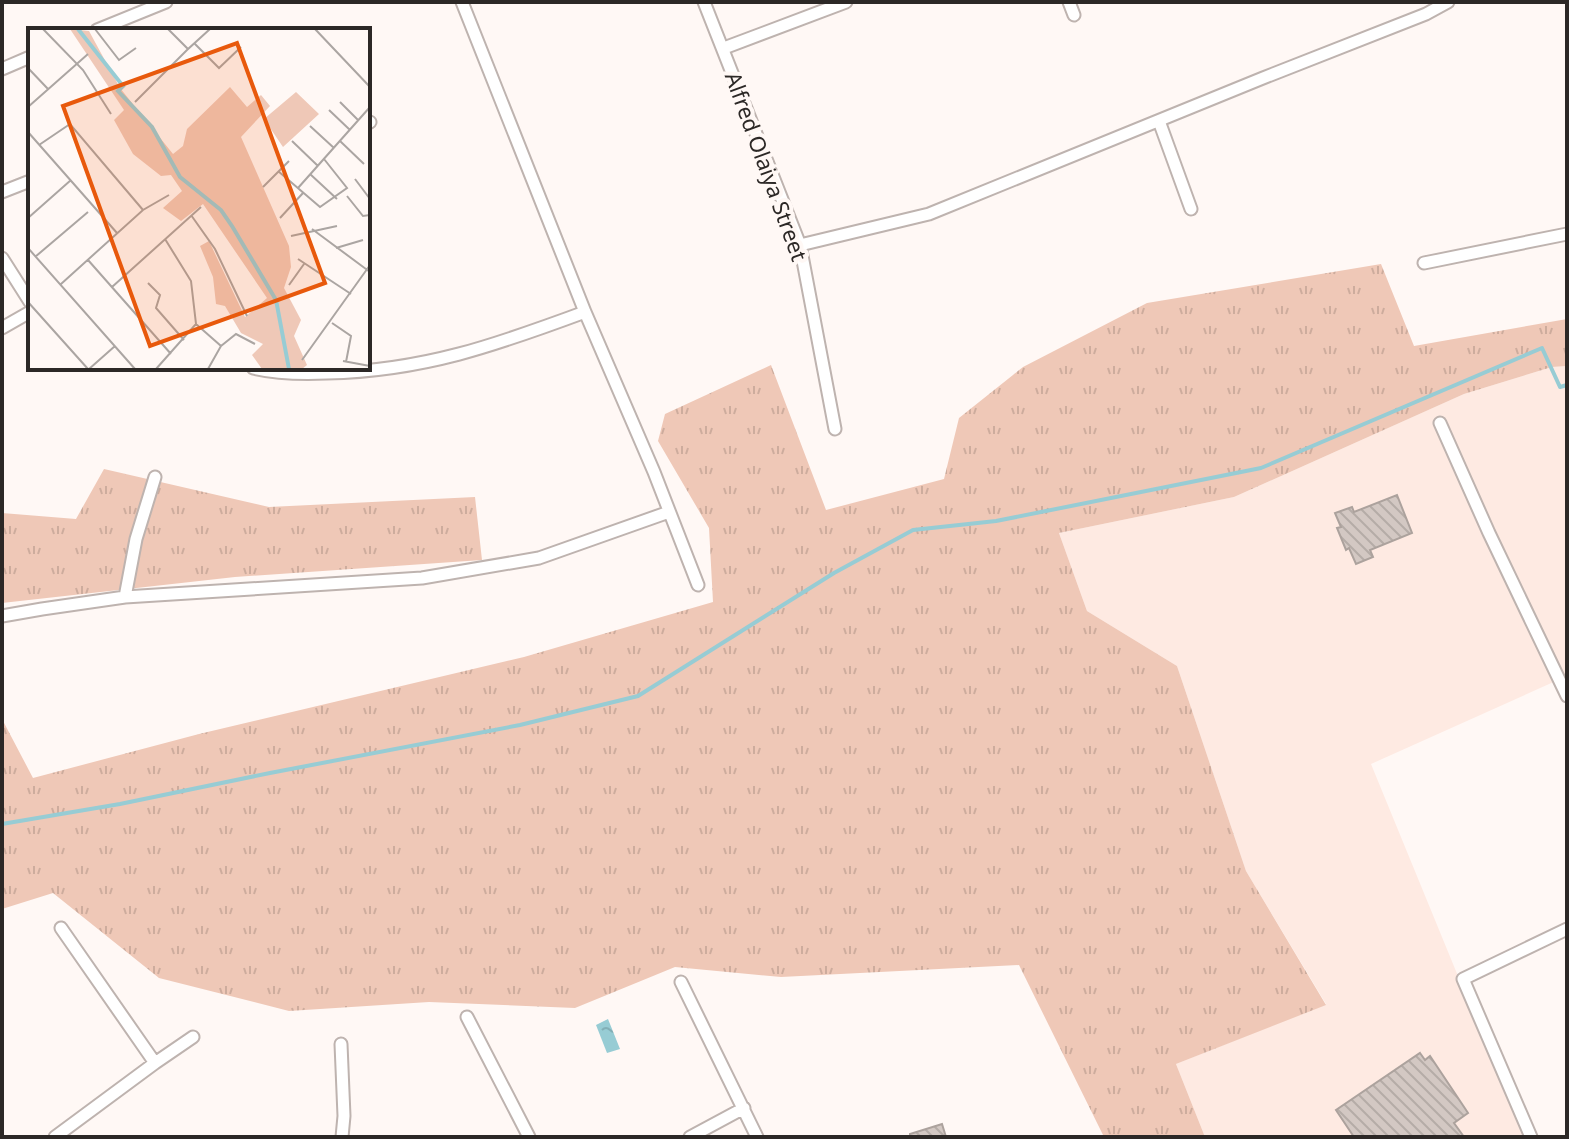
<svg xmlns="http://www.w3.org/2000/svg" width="1569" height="1139" font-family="'Noto Sans',sans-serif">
<defs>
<pattern id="grass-tufts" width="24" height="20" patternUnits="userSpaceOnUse" patternTransform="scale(2)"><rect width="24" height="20" fill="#efc8b7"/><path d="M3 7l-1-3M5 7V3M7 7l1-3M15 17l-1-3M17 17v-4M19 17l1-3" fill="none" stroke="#cdac9d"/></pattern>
<pattern id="water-ripples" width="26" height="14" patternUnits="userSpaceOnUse" patternTransform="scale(2)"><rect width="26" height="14" fill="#97ccd4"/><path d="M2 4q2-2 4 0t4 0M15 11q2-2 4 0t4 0" fill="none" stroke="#82afb6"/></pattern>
<pattern id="building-back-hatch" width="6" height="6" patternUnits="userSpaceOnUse" patternTransform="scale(2)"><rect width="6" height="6" fill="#d3c8c3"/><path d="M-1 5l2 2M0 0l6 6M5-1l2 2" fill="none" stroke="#b5aca7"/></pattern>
</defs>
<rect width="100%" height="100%" fill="#fff8f5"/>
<!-- built -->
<path fill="#feeae2" d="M 1567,366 L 1567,676 L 1371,764 L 1524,1137 L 1205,1137 L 1176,1064 L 1326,1004 L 1246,871 L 1177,666 L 1087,611 L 1059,533 L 1234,497 L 1464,394 L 1552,367 Z"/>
<!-- grass -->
<path fill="url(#grass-tufts)" d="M 1381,264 L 1414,346 L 1567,319 L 1567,366 L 1552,367 L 1464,394 L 1234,497 L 1059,533 L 1087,611 L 1177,666 L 1246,871 L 1326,1005 L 1176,1064 L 1205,1137 L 1104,1137 L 1019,965 L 781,977 L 675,967 L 575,1008 L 429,1002 L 289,1011 L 159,978 L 53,893 L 2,909 L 2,719 L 33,778 L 199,734 L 524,657 L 713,602 L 709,528 L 658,441 L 665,414 L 771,365 L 826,510 L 944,479 L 959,418 L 1023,367 L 1147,303 Z
M 104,469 L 269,507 L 475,497 L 482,560 L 235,577 L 2,603 L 2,513 L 76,519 Z"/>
<!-- water -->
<path fill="url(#water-ripples)" d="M 608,1019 L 620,1049 L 607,1053 L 596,1025 Z"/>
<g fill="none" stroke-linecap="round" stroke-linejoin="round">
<!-- stream -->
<path stroke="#97ccd4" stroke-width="4" d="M 2,824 L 120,804 L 270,773 L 520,725 L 638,696 L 834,573 L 913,530 L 996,521 L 1261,468 L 1542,348 L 1560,387 L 1567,385"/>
</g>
<!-- building -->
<path fill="url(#building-back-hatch)" stroke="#aca29d" stroke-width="2" d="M 1397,495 L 1412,533 L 1370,550 L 1373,557 L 1356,564 L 1349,548 L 1346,550 L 1337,528 L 1341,527 L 1335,513 L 1352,507 L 1354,512 Z
M 1420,1053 L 1425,1060 L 1430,1056 L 1468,1113 L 1454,1123 L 1464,1137 L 1354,1137 L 1336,1110 Z
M 942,1124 L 946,1137 L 910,1137 L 910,1134 Z"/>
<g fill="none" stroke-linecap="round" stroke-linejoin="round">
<!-- street casing -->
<g stroke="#beb3af" stroke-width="15">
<path id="street" d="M 462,2 L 585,312 L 654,472 L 698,585
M 704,2 L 800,245 L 835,429
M 1069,2 L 1074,15
M 97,30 L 166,2
M 724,48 L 846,2
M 2,69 L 30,57
M 1159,121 L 1191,209
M 368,123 L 370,122
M 2,192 L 30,181
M 800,245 L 929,214 L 1263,78 L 1426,14 L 1448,2
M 2,258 L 30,302
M 1424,263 L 1567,234
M 2,328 L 30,312
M 253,368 C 277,374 302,374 327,373 C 423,371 496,345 585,312
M 1440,423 L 1489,533 L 1567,696
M 125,597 L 136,539 L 155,477
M 2,616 L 42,609 L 125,597 L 422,578 L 539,558 L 669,512
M 61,928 L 155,1063
M 681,982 L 757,1137
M 467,1017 L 529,1137
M 341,1044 L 344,1116 L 342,1137
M 55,1137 L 155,1063 L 193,1037
M 690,1137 L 744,1108
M 1531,1137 L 1463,979 L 1567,929"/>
</g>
<!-- street -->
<use href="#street" stroke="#fff" stroke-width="11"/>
</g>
<g text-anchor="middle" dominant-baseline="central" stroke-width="8" stroke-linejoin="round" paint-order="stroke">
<!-- street labels -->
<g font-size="22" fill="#2c2826" stroke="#fff8f5">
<text transform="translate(767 166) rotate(70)">Alfred Olaiya Street</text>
</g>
</g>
<!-- overview -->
<g transform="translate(28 28)">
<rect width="342" height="342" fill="#fff8f5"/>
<path d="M 42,1 L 61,3 L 92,60 L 145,126 L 155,118 L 159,101 L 202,59 L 219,79 L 233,67 L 242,78 L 213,109 L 261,218 L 263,239 L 256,260 L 273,292 L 266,308 L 279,337 L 274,341 L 234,341 L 224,327 L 235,316 L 213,305 L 197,278 L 188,276 L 185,249 L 172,218 L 181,213 L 217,289 L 239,270 L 175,176 L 153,193 L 135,180 L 154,163 L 143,147 L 133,148 L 105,126 L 86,92 L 96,82 ZM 268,64 L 291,86 L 255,119 L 236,91 Z" fill="#efc8b7"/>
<path fill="none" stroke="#97ccd4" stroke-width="4" d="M 50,1 L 95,58 L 90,63 L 124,99 L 152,149 L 193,182 L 204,198 L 248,272 L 261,341"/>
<path fill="none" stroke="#aba5a2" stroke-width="2" d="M 15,1 L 55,42 L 83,86M 67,1 L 91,32 L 108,20M 140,1 L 160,21 L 182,1M 287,1 L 342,59M 167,16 L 191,40 L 213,19M 0,40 L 20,61M 107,74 L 160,21M 312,74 L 330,92M 0,79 L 60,26M 301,82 L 322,102M 282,98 L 306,120M 0,104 L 89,205M 264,113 L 290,138M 312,113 L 336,136M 11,117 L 42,96 L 115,182M 250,143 L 292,179 L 319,160 L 296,131M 282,146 L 309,171M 327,151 L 342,171M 235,159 L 261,133M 270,160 L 342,79M 319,168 L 335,188 L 342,187M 163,187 L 187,221 L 219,288M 0,190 L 43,152M 252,190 L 275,165M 284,201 L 342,244M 263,208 L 309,198M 0,220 L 107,341M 308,220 L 335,212M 7,229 L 60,184M 270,231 L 323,266M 60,232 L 143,326M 120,255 L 132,267 L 128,280 L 156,312M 33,256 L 115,182 L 141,167M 261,257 L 276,236M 84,259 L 173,179M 0,274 L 60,341M 304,295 L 323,308 L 318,334M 168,296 L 193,318 L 180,341M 193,318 L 208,306 L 227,316M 274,332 L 342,237M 315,333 L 342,338M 61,341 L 87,318M 128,341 L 168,296 L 163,253 L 137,211"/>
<path fill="#e8590c" fill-opacity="0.15" stroke="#e8590c" stroke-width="4" d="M 209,15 L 297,255 L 122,318 L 35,78 Z"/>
<rect width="342" height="342" fill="none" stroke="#2c2826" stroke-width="4"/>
</g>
<!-- border -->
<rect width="1569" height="1139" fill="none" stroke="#2c2826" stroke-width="8"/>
</svg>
